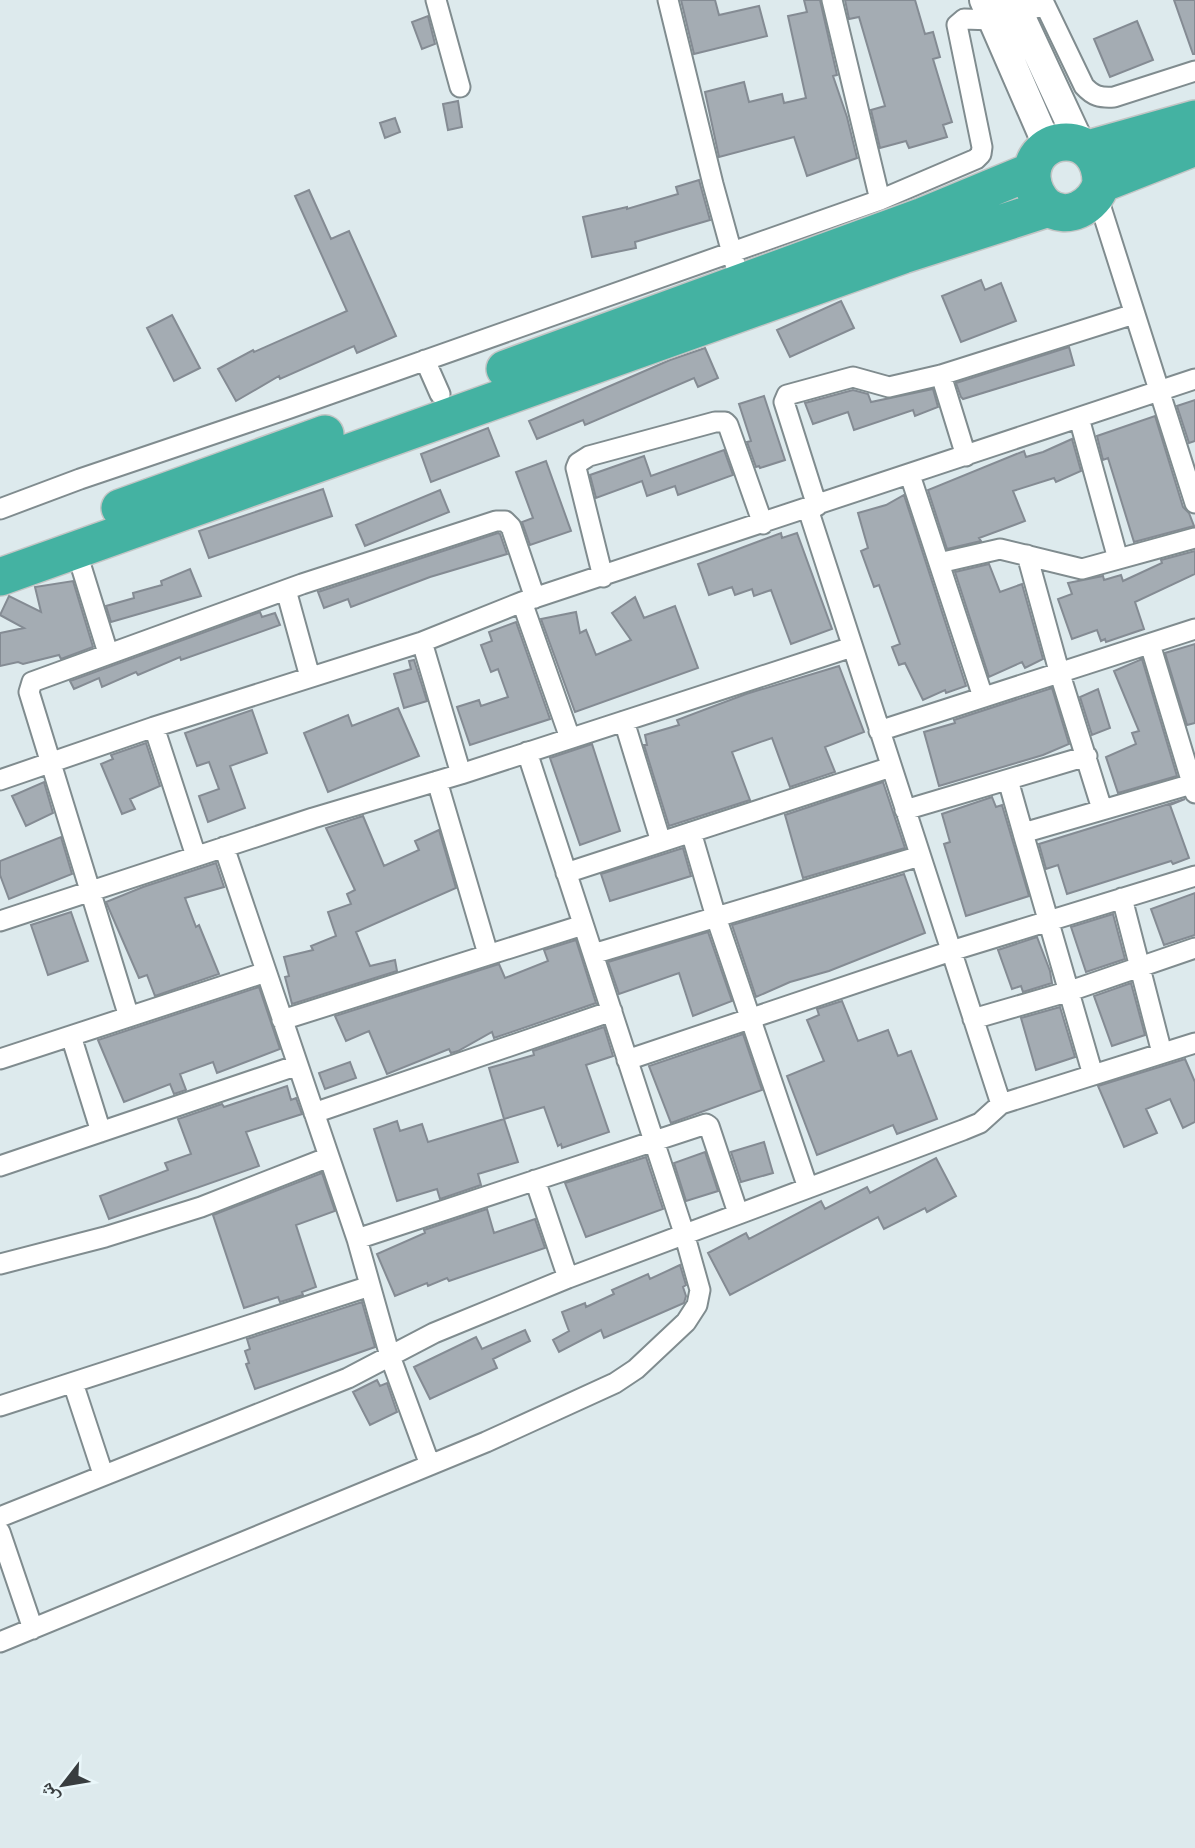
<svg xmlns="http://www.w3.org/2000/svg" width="1195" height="1848" font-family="'Golos Text','Noto Naskh Arabic',sans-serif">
<rect width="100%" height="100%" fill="#ddeaed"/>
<!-- building -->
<path fill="#a4acb3" stroke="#848b93" stroke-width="2" d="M 681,0 L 715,0 L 719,15 L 759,6 L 767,36 L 694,54 Z
M 804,0 L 820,0 L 837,75 L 833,76 L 847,117 L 857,158 L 807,176 L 794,137 L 719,157 L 705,92 L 744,82 L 749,102 L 782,94 L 784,103 L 806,98 L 788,16 L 807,12 Z
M 845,0 L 915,0 L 925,34 L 933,32 L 940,57 L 933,59 L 952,122 L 943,125 L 947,137 L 909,148 L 906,141 L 880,148 L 871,110 L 885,106 L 859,17 L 849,19 Z
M 1174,0 L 1195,0 L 1195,54 L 1193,54 Z
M 428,16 L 435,44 L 422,49 L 412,22 Z
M 1137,21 L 1153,60 L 1110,77 L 1094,39 Z
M 458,101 L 462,127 L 448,130 L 443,104 Z
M 395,118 L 400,132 L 385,138 L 380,123 Z
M 699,180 L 710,220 L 635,242 L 636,248 L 592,257 L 583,217 L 627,207 L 627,209 L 678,194 L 676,187 Z
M 309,190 L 331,239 L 349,231 L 396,336 L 357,353 L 354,346 L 280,379 L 279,376 L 236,401 L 218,369 L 253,350 L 254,352 L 347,311 L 295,196 Z
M 981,280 L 985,290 L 1001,283 L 1016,321 L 961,342 L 942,296 Z
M 841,301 L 854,328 L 790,357 L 777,330 Z
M 172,315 L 200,368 L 174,381 L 147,328 Z
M 1069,347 L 1074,365 L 963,399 L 961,397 L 956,383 Z
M 705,348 L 718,378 L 698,387 L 694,378 L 585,425 L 583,420 L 537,439 L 529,421 L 670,360 Z
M 933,389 L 938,407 L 915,416 L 913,410 L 854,430 L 848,412 L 813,424 L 805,403 L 853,390 L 868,394 L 871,402 Z
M 764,396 L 785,460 L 760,468 L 759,466 L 756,467 L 747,442 L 751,441 L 739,404 Z
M 1195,400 L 1195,441 L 1189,443 L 1177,406 Z
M 1155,416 L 1183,507 L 1189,513 L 1194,526 L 1134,542 L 1108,458 L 1103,460 L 1097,436 Z
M 488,428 L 499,456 L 431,482 L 421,454 Z
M 1072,439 L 1081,471 L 1056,482 L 1054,478 L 1013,491 L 1025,521 L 979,538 L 981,541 L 947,549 L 928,490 L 1024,451 L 1026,457 L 1043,452 Z
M 724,450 L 733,475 L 678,495 L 675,486 L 647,496 L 642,481 L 596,498 L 590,475 L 644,456 L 651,476 Z
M 546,461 L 571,531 L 530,545 L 522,522 L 533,518 L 516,472 Z
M 323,489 L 332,516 L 209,558 L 199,531 Z
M 440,490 L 449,512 L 365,546 L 356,525 Z
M 904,495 L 966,686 L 946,693 L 945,690 L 923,700 L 905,663 L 899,665 L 892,647 L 900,644 L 879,585 L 874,587 L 861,551 L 868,548 L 858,513 L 886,505 Z
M 498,533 L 500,534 L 507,554 L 430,577 L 351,607 L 348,599 L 324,608 L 318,592 Z
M 781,533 L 782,538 L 797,533 L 832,629 L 791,644 L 771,590 L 754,596 L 752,589 L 735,595 L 732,587 L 709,595 L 698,564 Z
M 1195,551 L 1195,574 L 1135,602 L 1144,629 L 1106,642 L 1105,639 L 1101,641 L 1097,630 L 1072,639 L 1058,599 L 1072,594 L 1068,583 L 1103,576 L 1104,580 L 1121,575 L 1123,581 L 1162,563 L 1161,560 Z
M 989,564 L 1000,592 L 1022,584 L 1043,659 L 1025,668 L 1022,662 L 989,677 L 955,572 Z
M 190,569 L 201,596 L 111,622 L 106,606 L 134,598 L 133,593 L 162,585 L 161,581 Z
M 73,581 L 93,647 L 61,659 L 59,655 L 23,664 L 18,662 L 0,666 L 0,633 L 24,628 L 0,615 L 9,596 L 41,612 L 35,587 Z
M 635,597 L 644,618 L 675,606 L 698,668 L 575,712 L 541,619 L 576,612 L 580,633 L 586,630 L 596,655 L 631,640 L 612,613 Z
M 260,612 L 262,617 L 275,613 L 280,625 L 181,660 L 180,657 L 138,675 L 136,672 L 102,687 L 99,678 L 74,689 L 70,681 Z
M 516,622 L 550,719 L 470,745 L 457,707 L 479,700 L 481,706 L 508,697 L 498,669 L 491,672 L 481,645 L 492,641 L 489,632 Z
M 1195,644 L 1195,723 L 1187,725 L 1165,653 Z
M 1142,659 L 1177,776 L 1118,793 L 1106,757 L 1136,744 L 1132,733 L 1139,731 L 1114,671 Z
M 414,660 L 427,701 L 404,708 L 394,674 L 411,669 L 409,661 Z
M 839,666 L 864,732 L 825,747 L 835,772 L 790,787 L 772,738 L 732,752 L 750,800 L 669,826 L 644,745 L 647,745 L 645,735 L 679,725 L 677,720 L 746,694 Z
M 1052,688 L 1069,744 L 1043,755 L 939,786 L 924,732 L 955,723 L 954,720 Z
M 1098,689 L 1110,728 L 1092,735 L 1080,697 Z
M 398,708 L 419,756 L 328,792 L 304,733 L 348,715 L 352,726 Z
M 252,710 L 267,753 L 230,766 L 245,808 L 208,822 L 199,796 L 219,789 L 209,762 L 197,766 L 185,733 Z
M 146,743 L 160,786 L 130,799 L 135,809 L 122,814 L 101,764 L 113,759 L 111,755 Z
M 592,744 L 620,831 L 580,845 L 550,758 Z
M 44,782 L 53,813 L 26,826 L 12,796 Z
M 883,782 L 905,848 L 803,878 L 785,815 Z
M 992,797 L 996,807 L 1002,805 L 1029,896 L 966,916 L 944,844 L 950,842 L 942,814 Z
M 1185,799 L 1170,805 L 1189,858 L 1173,864 L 1171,861 L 1067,894 L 1058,865 L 1046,869 L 1039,844 Z
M 363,816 L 384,866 L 419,850 L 415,841 L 439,830 L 456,888 L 356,932 L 370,966 L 395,960 L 397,971 L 292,1004 L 285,977 L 289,976 L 284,957 L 313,950 L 311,946 L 336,936 L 328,912 L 351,904 L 347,894 L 355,890 L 326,828 Z
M 61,837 L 72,874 L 9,899 L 0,875 L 0,861 Z
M 683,848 L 691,876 L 610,901 L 601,874 Z
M 216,863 L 224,887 L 185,898 L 196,927 L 199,925 L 219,974 L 155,996 L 147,975 L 139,978 L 106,902 L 143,887 Z
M 904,874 L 925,933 L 829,971 L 790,982 L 756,997 L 732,925 Z
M 1195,893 L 1195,935 L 1164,945 L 1151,909 Z
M 71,912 L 88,961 L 48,975 L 31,925 Z
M 1113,914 L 1125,959 L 1086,972 L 1071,927 Z
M 708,932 L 732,1001 L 693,1016 L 679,973 L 619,994 L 608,962 Z
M 1037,937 L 1050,971 L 1052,983 L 1023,992 L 1021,986 L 1012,989 L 998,950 Z
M 576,940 L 596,1003 L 494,1038 L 492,1032 L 458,1051 L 451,1053 L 449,1049 L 387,1074 L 369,1031 L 346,1041 L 335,1016 L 499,964 L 505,978 L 548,961 L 544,950 Z
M 1131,983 L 1145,1035 L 1112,1046 L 1094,996 Z
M 259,987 L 280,1049 L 217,1073 L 213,1062 L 180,1074 L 186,1090 L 174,1094 L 170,1084 L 124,1102 L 98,1040 Z
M 842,1001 L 858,1041 L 888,1030 L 898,1056 L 911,1051 L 937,1119 L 897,1134 L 893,1125 L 817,1155 L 787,1076 L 824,1061 L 807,1020 L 819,1015 L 817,1009 Z
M 1060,1007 L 1075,1057 L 1036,1070 L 1021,1018 Z
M 604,1027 L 613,1056 L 586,1065 L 609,1132 L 562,1148 L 561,1144 L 558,1146 L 544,1107 L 504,1119 L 489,1068 L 534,1055 L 533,1051 Z
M 743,1034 L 762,1090 L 671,1123 L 649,1066 Z
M 1185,1059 L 1195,1082 L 1195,1122 L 1183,1128 L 1170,1099 L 1146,1109 L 1157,1133 L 1124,1147 L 1098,1086 Z
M 350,1062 L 356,1078 L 325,1089 L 319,1073 Z
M 287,1086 L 291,1100 L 296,1098 L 302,1114 L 246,1132 L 259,1166 L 109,1219 L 100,1196 L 168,1170 L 165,1163 L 191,1154 L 178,1119 L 222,1104 L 224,1107 Z
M 504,1119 L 518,1162 L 478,1174 L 481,1185 L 440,1199 L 437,1189 L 397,1201 L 374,1129 L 397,1121 L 400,1131 L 422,1124 L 428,1142 Z
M 764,1142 L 773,1173 L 741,1182 L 731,1152 Z
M 705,1152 L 718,1191 L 686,1201 L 674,1163 Z
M 646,1157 L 663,1209 L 586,1237 L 565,1183 Z
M 936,1158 L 956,1196 L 927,1212 L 925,1208 L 884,1229 L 878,1217 L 730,1295 L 708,1253 L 746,1233 L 749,1239 L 821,1201 L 825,1209 L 867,1187 L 870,1193 Z
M 322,1173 L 335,1211 L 296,1225 L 316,1287 L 302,1292 L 303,1295 L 280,1302 L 278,1297 L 244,1308 L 213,1215 Z
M 487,1209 L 494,1233 L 535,1219 L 545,1248 L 449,1281 L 447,1278 L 428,1286 L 427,1283 L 395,1296 L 377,1254 L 425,1233 L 424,1230 Z
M 680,1265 L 686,1285 L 683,1287 L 686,1296 L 684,1303 L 604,1338 L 601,1330 L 559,1352 L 553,1340 L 569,1331 L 562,1312 L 585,1303 L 586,1307 L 614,1294 L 612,1290 L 648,1274 L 650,1279 Z
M 362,1302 L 375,1347 L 255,1389 L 246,1364 L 249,1363 L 245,1351 L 250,1349 L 247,1339 Z
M 525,1330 L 530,1341 L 493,1359 L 497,1368 L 430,1399 L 414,1367 L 476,1337 L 482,1349 Z
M 377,1380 L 380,1386 L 387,1383 L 397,1412 L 370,1425 L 353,1392 Z"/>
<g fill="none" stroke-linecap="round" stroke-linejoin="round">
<!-- street casing -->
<g stroke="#808c8f" stroke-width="23">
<path id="street" d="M 436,0 L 460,87
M 668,0 L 713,184 L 740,282
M 832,0 L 880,200
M 1097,195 L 1195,503
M 425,360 L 440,394
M 941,375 L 966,456
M 1079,418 L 1118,559
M 910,475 L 983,697
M 817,506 L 784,402 L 787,395 L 853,377 L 889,387 L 941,375 L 1134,314
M 0,509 L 80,479 L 290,408 L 880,200 L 976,159 L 981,154 L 982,147 L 957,25 L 964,19 L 993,20 L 1045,5 L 1084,86 C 1093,96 1100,98 1114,97 L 1195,71
M 76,550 L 108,653
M 1027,555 L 1059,671 L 1102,809
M 939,563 L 1000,549 L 1082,569 L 1195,538
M 603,577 L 576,468 L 578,463 L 589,456 L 715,422 L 725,422 L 728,425 L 763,524
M 286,590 L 310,677
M 522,602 L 570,738
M 422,642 L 461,774
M 1150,644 L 1195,793
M 624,721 L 661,842
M 154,727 L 196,856
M 879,731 L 1195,629
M 0,780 L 154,727 L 422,642 L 522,602 L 1195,379
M 1008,780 L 1023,833
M 437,781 L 488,954
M 905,810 L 1087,756
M 691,832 L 716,917 L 808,1188
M 224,847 L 357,1239 L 390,1356 L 430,1465
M 566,873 L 891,767
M 1122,898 L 1162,1053
M 0,921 L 313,818 L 461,774 L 852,647
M 593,954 L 920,856
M 129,1017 L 29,692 L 32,682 L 302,584 L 496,521 L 505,521 L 511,527 L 535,598
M 973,1019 L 1070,991 L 1195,948
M 282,1020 L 583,925
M 71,1036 L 101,1132
M 0,1059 L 266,972
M 627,1060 L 951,951 L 1195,876
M 1093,1075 L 1023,833 L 1192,784
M 1001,1104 L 1195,1043
M 314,1113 L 612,1011
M 0,1166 L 298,1065
M 535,1180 L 568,1278
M 357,1239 L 706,1124 L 709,1126 L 738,1213
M 0,1264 L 105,1237 L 201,1207 L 329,1157
M 73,1383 L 103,1474
M 0,1406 L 370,1286
M 0,1517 L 348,1378 L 434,1333 L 568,1278 L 963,1130 L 980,1123 L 1001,1104 L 808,509
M 0,1532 L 33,1629
M 0,1642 L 486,1442 L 615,1383 L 636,1369 L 686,1322 L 697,1305 L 700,1290 L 684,1233 L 527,752"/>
</g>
<!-- secondary casing -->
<g stroke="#808c8f" stroke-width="32">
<path id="secondary" d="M 984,0 L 1048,147
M 1013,0 L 1080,144"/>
</g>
<!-- highway casing -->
<g stroke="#c3c5c5" stroke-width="40">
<path id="highway" d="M 1088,149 L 1195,119
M 1101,184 C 1102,126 1030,132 1032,178 C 1033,189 1037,198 1046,206 C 1067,222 1094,207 1101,184 L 1195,147
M 505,369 L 923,216 L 1032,171
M 120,508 L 325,434
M 0,577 L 903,255 L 1049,208"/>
</g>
<!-- street -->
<use href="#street" stroke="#fff" stroke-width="19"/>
<!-- secondary -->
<use href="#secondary" stroke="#fff" stroke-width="28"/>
<!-- highway -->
<use href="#highway" stroke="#44b2a2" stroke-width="37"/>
</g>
<!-- north arrow -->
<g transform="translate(63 1785) rotate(239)" stroke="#eaf7fa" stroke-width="5" paint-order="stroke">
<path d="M0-5L12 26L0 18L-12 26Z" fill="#383d3f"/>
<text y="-10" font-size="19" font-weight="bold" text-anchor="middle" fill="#383d3f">ش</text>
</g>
</svg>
